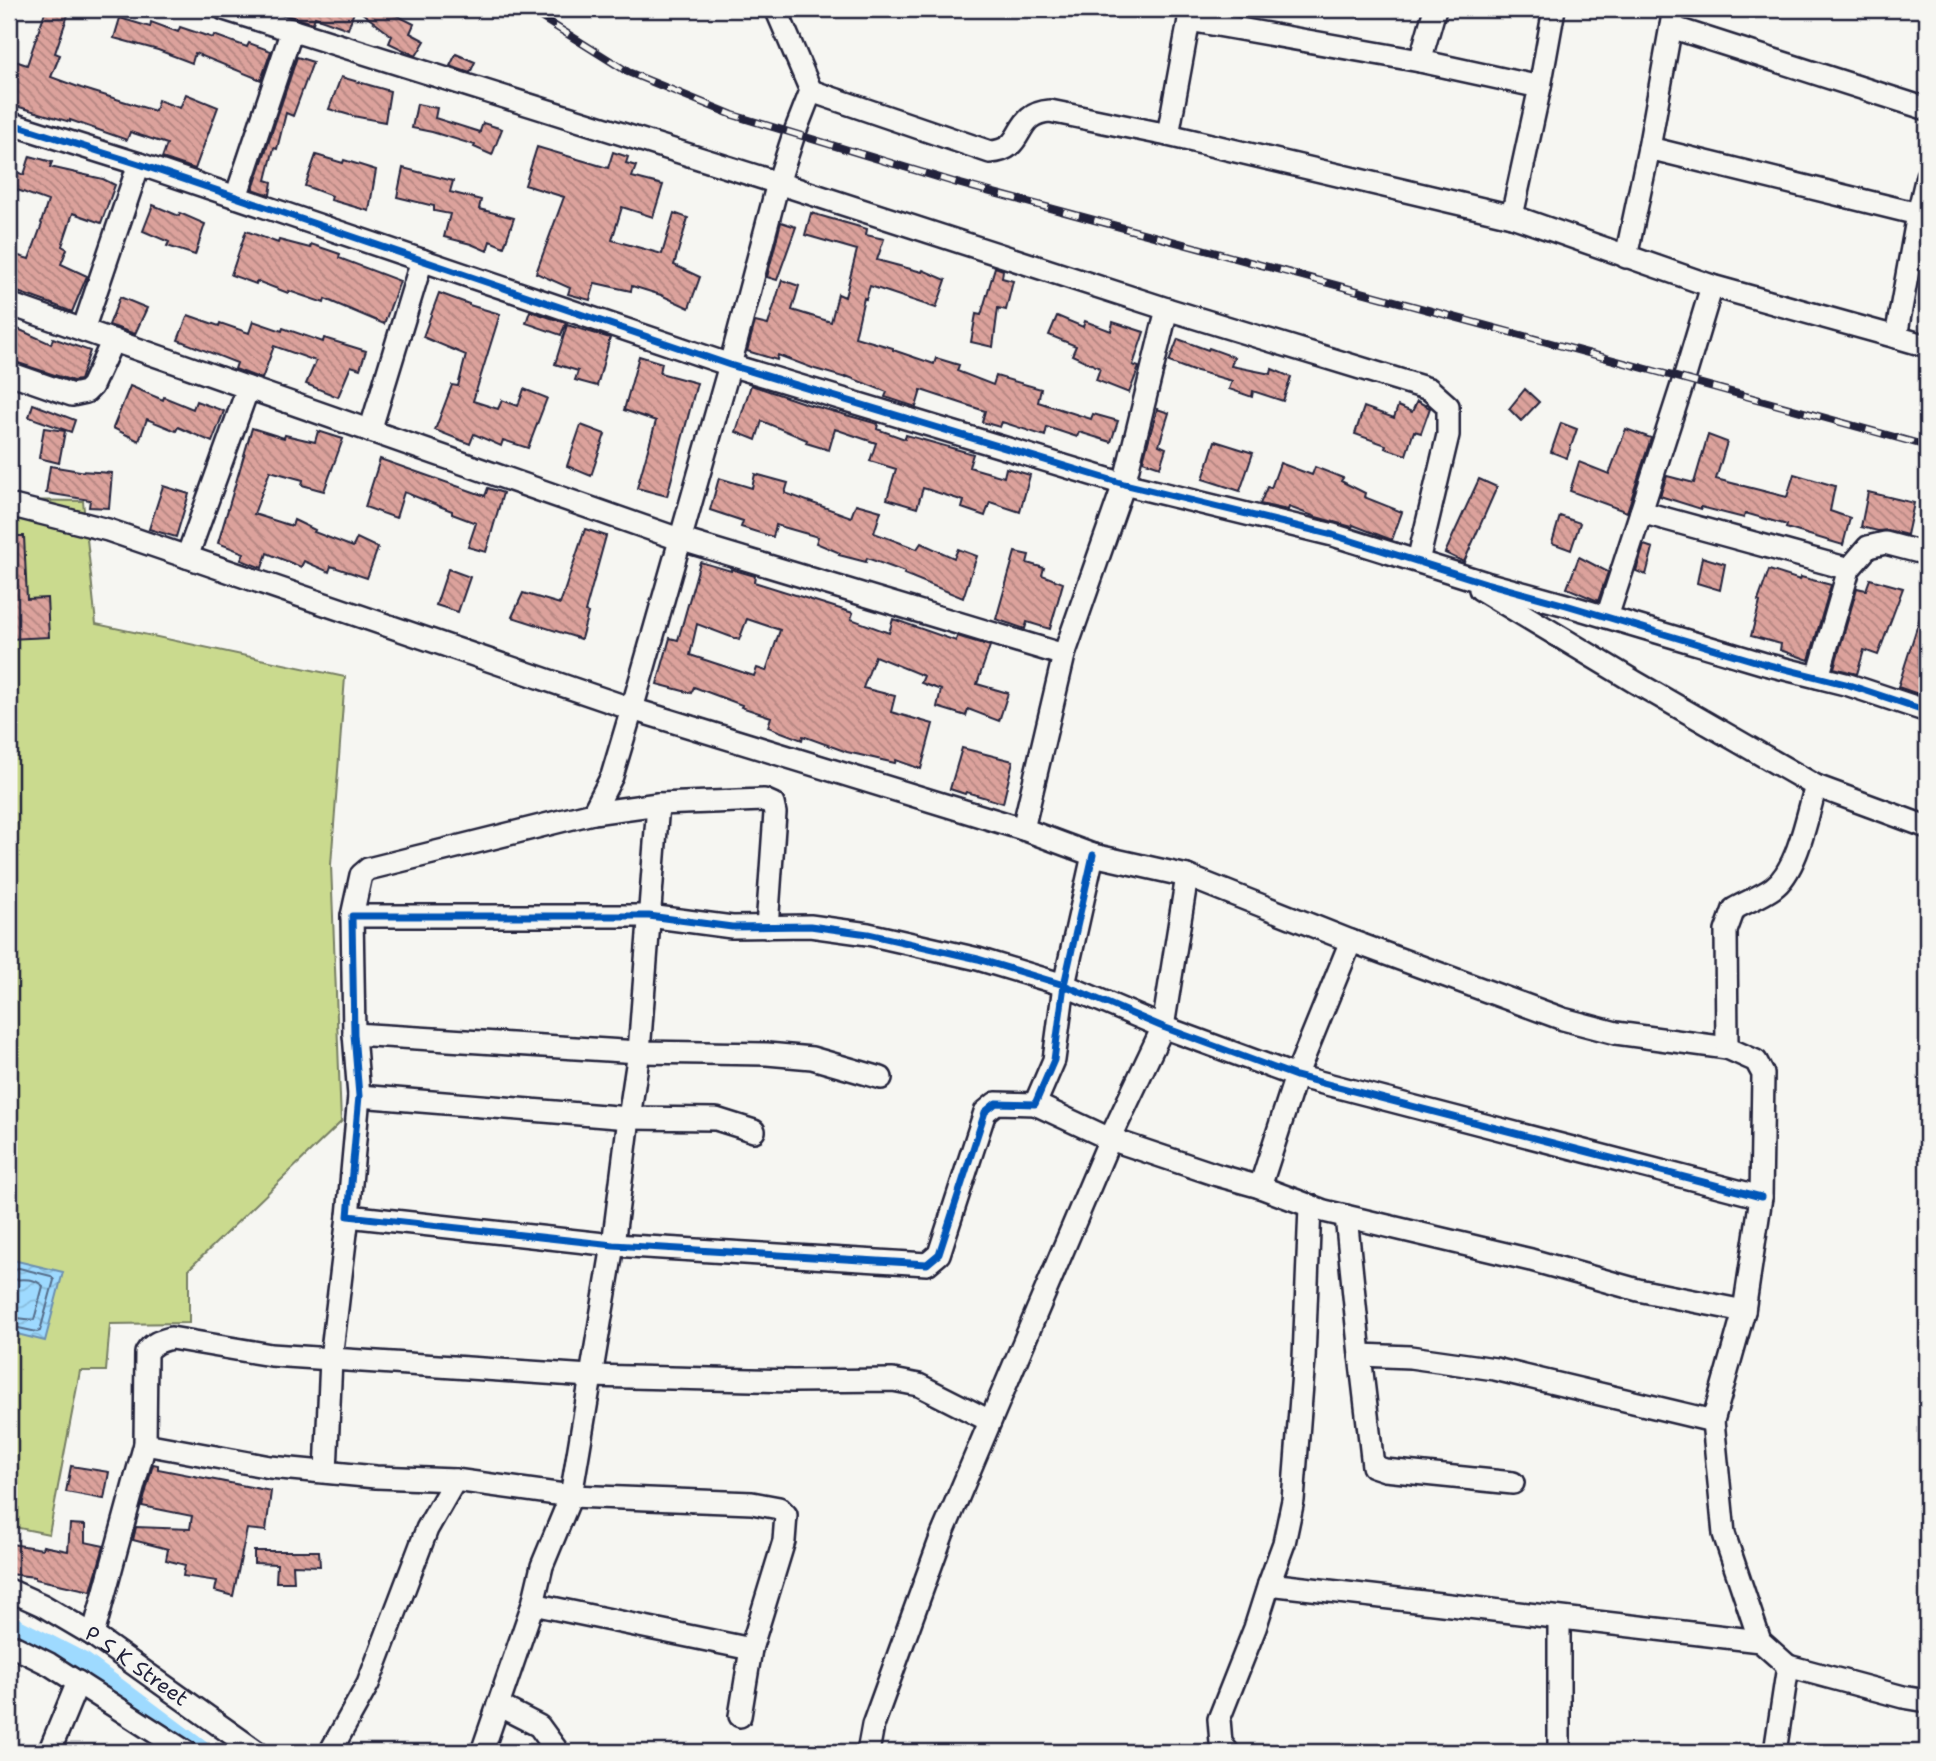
<svg xmlns="http://www.w3.org/2000/svg" width="1936" height="1761" font-family="'Shantell Sans',sans-serif">
<defs>
<pattern id="water-waves" width="16" height="10" patternUnits="userSpaceOnUse" patternTransform="scale(1.75)"><rect width="16" height="10" fill="#9edaff"/><path d="M0 5q4-4 8 0t8 0" fill="none" stroke="#88bbdb"/></pattern>
<pattern id="building-back-hatch" width="6" height="6" patternUnits="userSpaceOnUse" patternTransform="scale(1.75)"><rect width="6" height="6" fill="#dca29c"/><path d="M-1 5l2 2M0 0l6 6M5-1l2 2" fill="none" stroke="#b28480"/></pattern>
</defs>
<rect width="100%" height="100%" fill="#f6f6f2"/>
<filter id="ink" filterUnits="userSpaceOnUse"><feTurbulence type="fractalNoise" baseFrequency=".0143" numOctaves="2"/><feDisplacementMap in="SourceGraphic" scale="14" xChannelSelector="R" yChannelSelector="G"/><feConvolveMatrix kernelMatrix="1 2 1 2 8 2 1 2 1" color-interpolation-filters="sRGB"/></filter>
<g filter="url(#ink)">
<!-- pitch -->
<path fill="#cada8e" stroke="#767e64" stroke-width="2" d="M 9,500 L 83,501 L 96,624 L 345,677 L 331,865 L 341,1122 L 189,1269 L 189,1323 L 110,1324 L 106,1371 L 80,1371 L 49,1534 L 9,1526 Z"/>
<!-- water -->
<path fill="url(#water-waves)" stroke="#6c90b1" stroke-width="2" d="M 13,1260 L 63,1272 L 45,1341 L 9,1332 L 9,1277 Z"/>
<g fill="none" stroke-linecap="round" stroke-linejoin="round">
<!-- shore -->
<path stroke="#546c89" stroke-width="2" d="M 9,1271 L 19,1268 L 51,1276 L 54,1280 L 40,1331 L 37,1332 L 9,1326
M 9,1280 C 21,1279 34,1277 43,1286 L 34,1320 L 9,1317"/>
<!-- canal -->
<path stroke="#9edaff" stroke-width="19" d="M 9,1624 L 85,1663 L 204,1752"/>
</g>
<!-- building -->
<path fill="url(#building-back-hatch)" stroke="#22223b" stroke-width="2" fill-rule="evenodd" d="M 46,9 L 70,9 L 55,53 L 60,55 L 51,77 L 81,88 L 155,111 L 158,100 L 180,108 L 186,94 L 218,107 L 195,169 L 162,158 L 167,144 L 130,132 L 127,140 L 70,120 L 70,122 L 9,104 L 9,59 L 27,65 Z
M 267,9 L 355,9 L 348,29 L 315,17 L 313,23 Z
M 357,9 L 384,9 L 414,24 L 410,33 L 425,41 L 416,56 L 389,43 L 392,36 Z
M 120,18 L 150,27 L 151,22 L 178,32 L 180,27 L 213,38 L 214,35 L 247,47 L 249,43 L 271,51 L 261,80 L 195,53 L 192,63 L 158,50 L 114,38 Z
M 456,54 L 475,62 L 470,73 L 450,66 Z
M 297,57 L 313,62 L 293,116 L 286,113 L 277,149 L 274,148 L 266,180 L 272,182 L 270,195 L 253,189 Z
M 341,77 L 390,91 L 385,122 L 353,116 L 329,109 Z
M 417,104 L 437,108 L 435,118 L 480,132 L 479,134 L 483,123 L 502,129 L 492,155 L 474,147 L 475,145 L 432,132 L 412,128 Z
M 537,147 L 608,168 L 613,152 L 628,157 L 626,163 L 636,166 L 632,177 L 663,185 L 653,217 L 622,207 L 612,240 L 662,254 L 674,213 L 688,218 L 674,265 L 700,277 L 689,308 L 661,295 L 632,286 L 631,291 L 595,283 L 590,300 L 568,294 L 570,288 L 536,273 L 564,197 L 525,185 Z
M 316,155 L 343,163 L 344,160 L 376,170 L 369,211 L 331,200 L 332,196 L 305,186 Z
M 30,156 L 52,162 L 50,167 L 103,179 L 115,185 L 101,223 L 73,213 L 62,246 L 67,249 L 61,264 L 87,276 L 72,312 L 52,304 L 9,289 L 9,253 L 29,259 L 42,224 L 41,223 L 48,201 L 9,187 L 9,169 L 24,175 Z
M 403,168 L 453,181 L 450,192 L 481,200 L 479,209 L 514,218 L 504,247 L 490,241 L 487,251 L 471,244 L 444,237 L 450,214 L 434,211 L 434,206 L 397,197 Z
M 153,205 L 179,216 L 180,213 L 205,224 L 195,255 L 167,246 L 169,242 L 143,231 Z
M 811,213 L 867,229 L 866,235 L 884,239 L 877,260 L 922,272 L 923,270 L 946,280 L 936,308 L 870,286 L 866,299 L 864,298 L 855,337 L 893,348 L 893,350 L 934,364 L 936,358 L 959,365 L 957,371 L 993,385 L 996,376 L 1041,389 L 1038,402 L 1091,419 L 1093,414 L 1118,421 L 1111,442 L 1079,432 L 1077,437 L 1047,427 L 1045,436 L 1002,422 L 1000,427 L 982,422 L 985,411 L 921,390 L 916,407 L 885,397 L 887,392 L 846,376 L 846,378 L 815,369 L 778,355 L 777,360 L 747,351 L 755,322 L 768,325 L 782,280 L 799,286 L 792,310 L 831,322 L 838,294 L 845,297 L 857,250 L 805,235 Z
M 781,222 L 796,227 L 777,280 L 767,277 Z
M 246,231 L 278,243 L 279,240 L 310,248 L 311,244 L 340,254 L 339,258 L 400,281 L 384,324 L 325,299 L 324,303 L 289,291 L 288,293 L 257,281 L 256,284 L 231,275 Z
M 995,267 L 1003,270 L 1002,278 L 1013,281 L 1006,310 L 998,308 L 993,347 L 971,342 L 976,314 L 981,315 Z
M 439,293 L 469,304 L 469,305 L 500,314 L 473,401 L 498,409 L 502,400 L 518,406 L 524,389 L 547,398 L 528,448 L 503,440 L 501,446 L 474,434 L 470,444 L 435,430 L 452,385 L 458,386 L 466,355 L 423,337 Z
M 120,297 L 147,308 L 135,334 L 109,325 Z
M 530,311 L 566,323 L 561,335 L 526,323 Z
M 188,315 L 219,326 L 220,323 L 249,333 L 253,321 L 282,331 L 283,328 L 323,342 L 324,338 L 366,351 L 360,369 L 351,366 L 338,397 L 306,384 L 316,361 L 274,346 L 262,379 L 235,369 L 237,363 L 178,340 Z
M 1057,316 L 1083,327 L 1085,321 L 1111,331 L 1113,322 L 1144,332 L 1133,365 L 1139,367 L 1129,393 L 1096,380 L 1100,368 L 1072,355 L 1076,346 L 1049,335 Z
M 9,325 L 51,344 L 53,338 L 90,351 L 80,380 L 73,381 L 9,360 Z
M 567,325 L 610,338 L 597,386 L 575,380 L 578,371 L 555,364 Z
M 1178,339 L 1208,350 L 1209,348 L 1234,357 L 1231,366 L 1271,374 L 1272,369 L 1291,377 L 1283,401 L 1253,391 L 1252,397 L 1229,389 L 1232,381 L 1194,370 L 1193,371 L 1169,362 Z
M 639,356 L 662,363 L 660,373 L 697,383 L 667,496 L 637,488 L 656,421 L 624,410 Z
M 751,385 L 807,404 L 878,424 L 877,429 L 905,439 L 906,435 L 973,454 L 969,467 L 1004,477 L 1006,468 L 1030,475 L 1020,512 L 990,502 L 985,516 L 962,508 L 964,501 L 923,488 L 917,508 L 887,499 L 896,469 L 870,461 L 876,443 L 835,429 L 829,450 L 806,443 L 807,440 L 762,421 L 756,440 L 736,432 Z
M 130,386 L 163,400 L 164,397 L 193,409 L 196,401 L 224,411 L 212,442 L 178,427 L 176,431 L 147,419 L 139,441 L 113,428 Z
M 1525,389 L 1539,402 L 1521,421 L 1509,409 Z
M 1417,401 L 1430,408 L 1421,433 L 1414,431 L 1406,455 L 1385,448 L 1386,445 L 1355,434 L 1364,407 L 1394,418 L 1398,406 L 1412,412 Z
M 33,404 L 75,420 L 71,432 L 29,417 Z
M 1157,409 L 1169,413 L 1159,445 L 1166,448 L 1160,467 L 1143,461 Z
M 1561,423 L 1577,429 L 1567,458 L 1551,452 Z
M 581,425 L 605,434 L 591,476 L 567,466 Z
M 44,428 L 65,431 L 59,463 L 39,458 Z
M 252,428 L 284,438 L 285,435 L 315,442 L 318,431 L 343,439 L 324,491 L 302,485 L 303,480 L 270,471 L 254,514 L 292,526 L 294,520 L 315,530 L 314,532 L 353,547 L 357,538 L 378,548 L 367,578 L 331,566 L 329,572 L 304,561 L 301,567 L 267,553 L 262,568 L 241,560 L 244,553 L 218,543 Z
M 1626,429 L 1651,438 L 1627,512 L 1570,491 L 1579,462 L 1609,474 Z
M 1708,435 L 1727,442 L 1716,479 L 1787,497 L 1794,474 L 1835,486 L 1830,511 L 1850,518 L 1843,545 L 1786,528 L 1787,525 L 1745,513 L 1744,518 L 1701,507 L 1701,509 L 1660,496 L 1667,476 L 1694,483 Z
M 1215,441 L 1253,453 L 1240,491 L 1203,479 Z
M 380,459 L 485,496 L 488,488 L 503,493 L 486,552 L 468,547 L 476,523 L 452,514 L 452,511 L 404,492 L 396,518 L 365,507 Z
M 1280,463 L 1312,475 L 1315,467 L 1343,478 L 1341,481 L 1365,493 L 1364,497 L 1402,512 L 1392,540 L 1353,525 L 1352,527 L 1316,517 L 1289,507 L 1288,510 L 1260,504 L 1267,487 L 1271,488 Z
M 50,466 L 80,471 L 112,473 L 109,508 L 89,507 L 90,500 L 46,493 Z
M 755,474 L 788,483 L 785,493 L 851,517 L 856,504 L 881,511 L 874,533 L 917,549 L 921,543 L 954,558 L 958,549 L 977,556 L 963,598 L 904,574 L 905,572 L 867,558 L 866,562 L 839,555 L 840,553 L 816,543 L 818,537 L 776,525 L 773,537 L 741,527 L 743,521 L 710,510 L 719,478 L 752,488 Z
M 1479,479 L 1497,487 L 1464,562 L 1445,553 Z
M 163,486 L 189,494 L 176,537 L 149,529 Z
M 1868,492 L 1914,503 L 1907,535 L 1888,530 L 1878,531 L 1861,527 Z
M 1560,516 L 1580,523 L 1571,550 L 1552,543 Z
M 585,529 L 606,536 L 585,612 L 588,613 L 581,639 L 512,617 L 523,593 L 560,604 Z
M 9,536 L 24,536 L 27,599 L 47,598 L 49,637 L 9,639 Z
M 1644,545 L 1653,548 L 1646,575 L 1636,571 Z
M 1015,552 L 1029,555 L 1027,563 L 1044,568 L 1042,575 L 1063,583 L 1050,629 L 1027,622 L 1025,629 L 996,619 Z
M 1579,557 L 1608,572 L 1598,601 L 1567,588 Z
M 1702,557 L 1725,564 L 1720,590 L 1697,583 Z
M 700,562 L 731,571 L 731,569 L 755,576 L 754,582 L 853,613 L 851,619 L 889,633 L 893,619 L 956,641 L 957,636 L 990,646 L 977,684 L 1008,693 L 999,721 L 968,709 L 966,716 L 937,707 L 941,690 L 921,683 L 924,676 L 875,656 L 863,688 L 895,696 L 891,712 L 933,724 L 921,769 L 896,760 L 895,763 L 847,752 L 803,736 L 802,740 L 768,727 L 771,717 L 741,707 L 742,705 L 694,687 L 691,693 L 657,684 L 670,638 L 678,640 ZM 747,619 L 780,630 L 766,671 L 757,668 L 754,676 L 690,655 L 697,624 L 739,640 Z
M 448,569 L 470,577 L 458,612 L 436,605 Z
M 1769,570 L 1800,580 L 1801,577 L 1831,585 L 1809,660 L 1780,650 L 1781,644 L 1751,636 L 1760,602 L 1758,601 Z
M 1870,579 L 1903,588 L 1878,655 L 1864,650 L 1857,674 L 1834,668 L 1857,588 L 1866,590 Z
M 1924,605 L 1927,605 L 1927,697 L 1898,687 Z
M 962,748 L 1013,761 L 1003,803 L 966,792 L 965,794 L 950,789 Z
M 153,1464 L 158,1465 L 158,1469 L 271,1491 L 266,1531 L 247,1529 L 233,1596 L 215,1591 L 217,1581 L 183,1576 L 185,1565 L 166,1560 L 168,1549 L 133,1540 L 136,1527 L 190,1529 L 192,1516 L 142,1506 Z
M 71,1466 L 109,1472 L 104,1499 L 66,1492 Z
M 70,1524 L 85,1525 L 85,1542 L 104,1546 L 91,1591 L 35,1579 L 35,1577 L 9,1574 L 11,1544 L 42,1549 L 43,1546 L 68,1551 Z
M 254,1551 L 319,1551 L 320,1566 L 293,1565 L 294,1582 L 276,1582 L 277,1564 L 254,1563 Z"/>
<g fill="none" stroke-linecap="round" stroke-linejoin="round">
<!-- minor casing -->
<g stroke="#22223b" stroke-width="26">
<g id="minor">
<path d="M 224,9 L 778,183 L 1167,309 L 1429,389 L 1448,406 L 1448,435 L 1418,561"/>
<path d="M 1189,20 L 1420,61 L 1540,87 L 1512,216"/>
<path d="M 1671,27 L 1927,109"/>
<path d="M 1420,61 L 1435,9"/>
<path d="M 1540,87 L 1554,9"/>
<path d="M 811,91 L 990,152 C 1028,150 1011,114 1050,111 L 1168,135 L 1191,9"/>
<path d="M 9,123 L 139,164 L 730,365 L 1124,484 L 1333,535 L 1486,583 L 1566,605 L 1765,664 L 1849,685 L 1927,711"/>
<path d="M 1168,135 L 1512,216 L 1712,286 L 1896,337 L 1918,214 L 1927,176"/>
<path d="M 1649,148 L 1918,214"/>
<path d="M 139,164 L 83,330 L 679,539 L 1064,655"/>
<path d="M 236,197 L 292,30"/>
<path d="M 1626,257 L 1649,148 L 1674,9"/>
<path d="M 9,304 L 83,330"/>
<path d="M 1896,337 L 1927,346"/>
<path d="M 9,373 L 72,395 L 86,392 L 92,386 L 113,340"/>
<path d="M 370,431 L 422,260"/>
<path d="M 9,505 L 108,530 L 632,709 L 1023,829 L 1093,855 L 1187,876 L 1351,941 L 1563,1019 L 1616,1033 L 1727,1048 L 1756,1061 L 1763,1074 L 1761,1197 L 1744,1311 L 1713,1421 L 1724,1534 L 1760,1641 L 1788,1666 L 1775,1752"/>
<path d="M 1641,512 L 1849,569"/>
<path d="M 187,557 L 248,388"/>
<path d="M 1480,589 L 1635,682 L 1816,786 L 1927,827"/>
<path d="M 1607,617 L 1684,379 L 1712,286"/>
<path d="M 1818,677 L 1849,569 L 1868,547 L 1885,543 L 1927,554"/>
<path d="M 658,804 L 764,800 L 773,804 L 775,813 L 767,927"/>
<path d="M 1023,829 L 1064,655 L 1124,484 L 1167,309"/>
<path d="M 1093,855 L 1064,985 L 1054,1060 L 1035,1104 L 996,1103 L 985,1112 L 939,1254 L 927,1264 L 613,1245 L 348,1216 L 359,1096 L 354,1034 L 352,916 L 649,916 L 732,927 L 810,926 L 868,934 L 978,959 L 1064,985 L 1163,1027 L 1296,1076 L 1761,1197"/>
<path d="M 352,916 L 361,875 L 368,869 L 593,813"/>
<path d="M 354,1034 L 639,1052 L 767,1054 L 812,1058 L 881,1078"/>
<path d="M 1727,1048 L 1726,931 L 1734,909 C 1746,902 1762,896 1773,888 C 1798,870 1807,815 1816,786"/>
<path d="M 359,1096 L 629,1118 L 716,1119 L 754,1131"/>
<path d="M 1035,1104 L 1110,1139 L 1217,1175 L 1260,1187 L 1324,1211 L 1531,1260 L 1638,1290 L 1744,1311"/>
<path d="M 1260,1187 L 1296,1076 L 1351,941"/>
<path d="M 1346,1216 L 1360,1355"/>
<path d="M 326,1472 L 331,1359 L 348,1216"/>
<path d="M 1513,1483 L 1385,1470 L 1373,1466 L 1360,1355 L 1410,1357 L 1495,1369 L 1713,1421"/>
<path d="M 1269,1584 L 1284,1543 L 1293,1500 L 1304,1359 L 1310,1206"/>
<path id="s1" d="M 9,1590 L 42,1605 L 93,1635 L 257,1752"/>
<path d="M 533,1604 L 751,1649"/>
<path d="M 1559,1618 L 1559,1752"/>
<path d="M 93,1635 L 145,1444"/>
<path d="M 9,1644 L 49,1664 L 186,1752"/>
<path d="M 1788,1666 L 1903,1697 L 1927,1701"/>
<path d="M 498,1705 L 539,1726 L 558,1752"/>
<path d="M 740,1716 L 751,1649 L 784,1541 L 786,1515 L 779,1508 L 752,1503 L 571,1496 L 455,1480 L 376,1477 L 270,1467 L 145,1444 L 146,1353 C 152,1343 160,1341 171,1338 L 271,1355 L 590,1376 L 793,1381 L 893,1380 L 919,1385 L 990,1421"/>
<path d="M 49,1752 L 78,1682"/>
<path d="M 330,1752 L 368,1684 L 427,1529 L 455,1480"/>
<path d="M 482,1752 L 533,1604 L 542,1566 L 571,1496 L 613,1245 L 629,1118 L 639,1052 L 658,804 L 593,813 L 612,776 L 632,709 L 730,365 L 778,183 L 793,137 L 811,91 L 776,9"/>
<path d="M 868,1752 L 873,1725 L 942,1535 L 1110,1139 L 1163,1027 L 1187,876"/>
<path d="M 1228,1752 L 1221,1743 L 1219,1719 L 1255,1628 L 1269,1584 L 1760,1641"/>
</g>
</g>
<!-- minor -->
<use href="#minor" stroke="#f6f6f2" stroke-width="21"/>
<!-- rail casing -->
<g stroke="#22223b" stroke-width="8">
<path id="rail" d="M 528,9 L 628,72 L 733,115 L 957,183 L 1684,379 L 1927,446"/>
</g>
<!-- rail -->
<use href="#rail" stroke="#f6f6f2" stroke-width="5" stroke-dasharray="16" stroke-linecap="butt"/>
<!-- cycleway casing -->
<g stroke="#f6f6f2" stroke-width="11">
<path id="cycleway" d="M 9,123 L 139,164 L 730,365 L 1124,484 L 1333,535 L 1486,583 L 1566,605 L 1765,664 L 1849,685 L 1927,711
M 1093,855 L 1064,985 L 1054,1060 L 1035,1104 L 996,1103 L 985,1112 L 939,1254 L 927,1264 L 613,1245 L 348,1216 L 359,1096 L 354,1034 L 352,916 L 649,916 L 732,927 L 810,926 L 868,934 L 978,959 L 1064,985 L 1163,1027 L 1296,1076 L 1761,1197"/>
</g>
<!-- cycleway -->
<use href="#cycleway" stroke="#0057b8" stroke-width="7"/>
</g>
</g>
<g text-anchor="middle" dominant-baseline="central" stroke-width="7" stroke-linejoin="round" paint-order="stroke">
<!-- street labels -->
<g font-size="21" fill="#22223b" stroke="#f6f6f2">
<text stroke="none"><textPath href="#s1" startOffset="149">P S K Street</textPath></text>
</g>
</g>
<!-- margin -->
<rect width="1936" height="1761" fill="none" stroke="#f6f6f2" stroke-width="35"/>
<rect x="18" y="18" width="1901" height="1726" fill="none" stroke="#22223b" stroke-width="2.5" filter="url(#ink)"/>
</svg>
